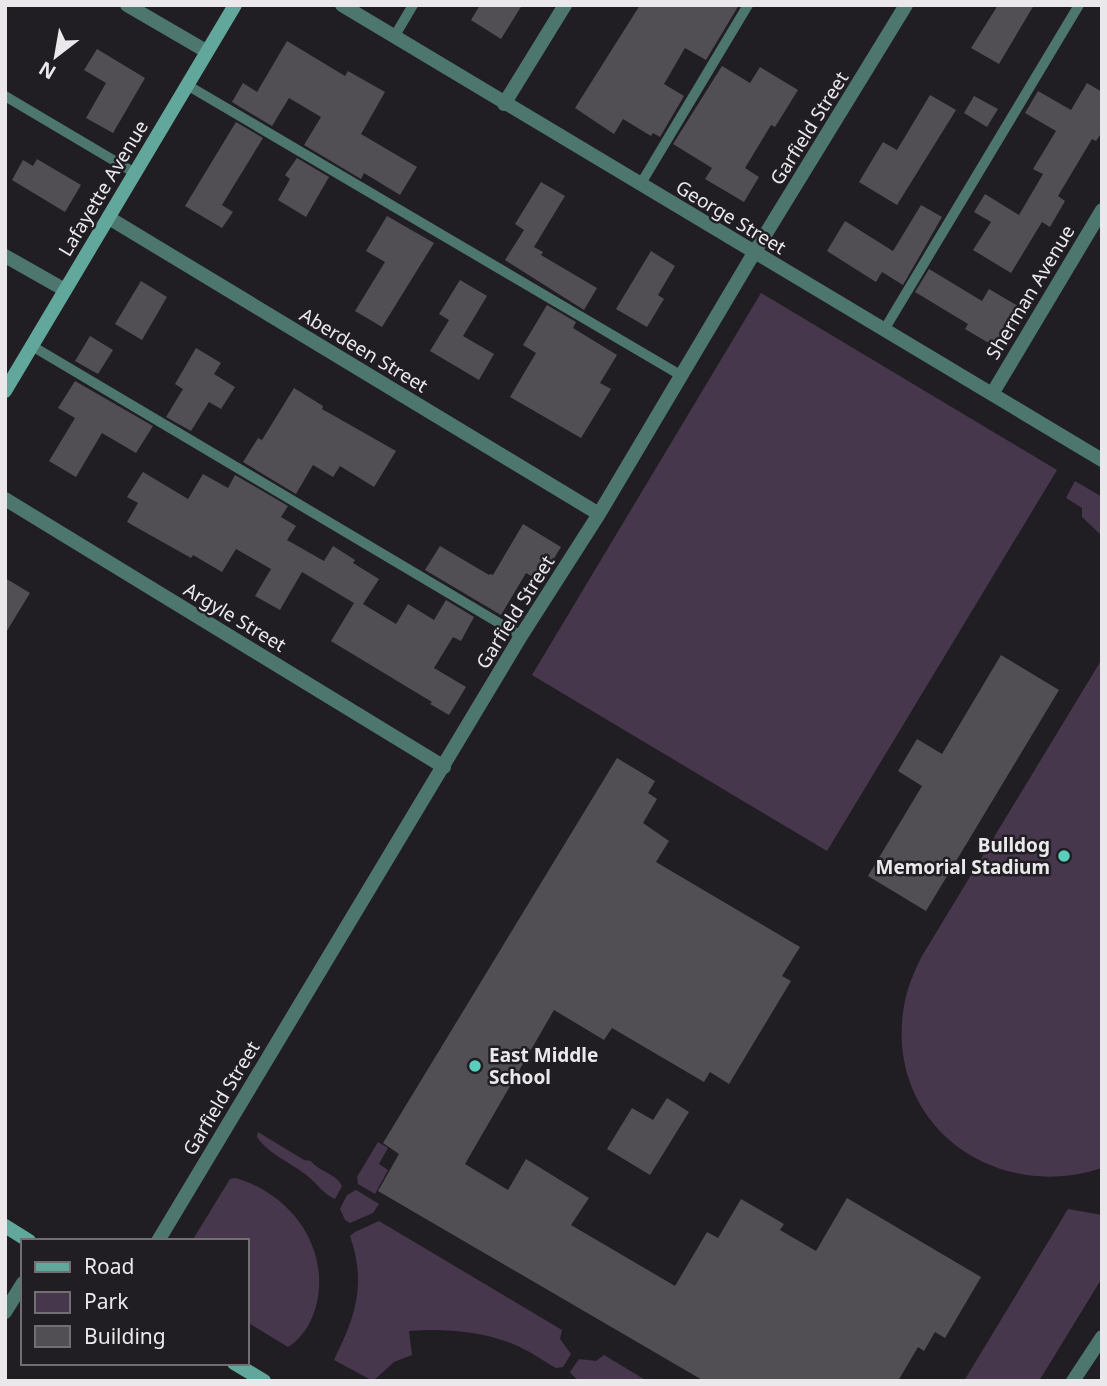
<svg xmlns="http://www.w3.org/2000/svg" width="1107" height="1386" font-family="'Noto Sans',sans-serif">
<rect width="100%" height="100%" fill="#211e23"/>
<!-- green -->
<path fill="#47374d" d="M 761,293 L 1057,470 L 827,851 L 532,675 Z
M 1075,481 L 1102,497 L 1102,536 L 1082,517 L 1082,508 L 1066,498 Z
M 1102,659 L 1102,1168 C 993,1204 884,1123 904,1006 C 907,988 914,972 922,956 Z
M 258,1132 L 304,1160 L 311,1161 C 319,1172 336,1173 342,1186 L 335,1199 C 325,1195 318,1185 310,1178 C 293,1163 270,1156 257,1137 Z
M 378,1142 L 388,1148 L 379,1164 L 388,1170 L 375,1194 L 358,1184 L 357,1177 Z
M 235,1178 C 290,1193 329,1246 317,1302 C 313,1320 304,1337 288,1347 L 247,1322 L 247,1241 L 192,1241 L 230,1179 Z
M 356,1190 L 379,1204 L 373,1213 L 350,1223 L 345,1220 L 340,1209 L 347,1195 Z
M 1068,1209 L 1102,1215 L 1102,1278 L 1039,1381 L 964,1381 Z
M 379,1221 L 562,1330 L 560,1339 L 571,1354 L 563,1367 L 556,1368 C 542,1360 528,1350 513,1344 C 482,1331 442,1328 409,1331 L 412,1355 L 394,1362 L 373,1381 L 334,1360 C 355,1317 367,1285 350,1236 L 355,1232 Z
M 604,1355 L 647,1381 L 578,1381 L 570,1372 L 579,1359 L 596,1361 Z"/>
<!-- building -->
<path fill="#524f54" d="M 480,5 L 522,5 L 501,39 L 471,20 Z
M 640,5 L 739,5 L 706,60 L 685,48 L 664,84 L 684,96 L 660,137 L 653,133 L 651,136 L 623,119 L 614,134 L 575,108 Z
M 998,5 L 1034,5 L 999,64 L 971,48 Z
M 287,41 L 345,76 L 348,71 L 385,92 L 361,134 L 417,167 L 400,195 L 364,173 L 361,179 L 304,145 L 321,117 L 289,98 L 272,126 L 232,102 L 243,83 L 257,92 Z
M 97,49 L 145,78 L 113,133 L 86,118 L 106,83 L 84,70 Z
M 722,66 L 750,83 L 760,67 L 798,90 L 775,127 L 771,125 L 745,168 L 759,177 L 744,202 L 705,179 L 712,168 L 673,144 Z
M 1087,83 L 1102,92 L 1102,132 L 1096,141 L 1092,139 L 1058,196 L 1065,201 L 1050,227 L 1042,222 L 1011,273 L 973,250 L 991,222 L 974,212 L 985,194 L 1019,215 L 1043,174 L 1033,169 L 1056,131 L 1025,113 L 1038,91 L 1071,110 Z
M 930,95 L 956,110 L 897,205 L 859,182 L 883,142 L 897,150 Z
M 974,96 L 998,109 L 987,127 L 964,113 Z
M 236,122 L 263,138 L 222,205 L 233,212 L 222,228 L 185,206 Z
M 297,158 L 329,177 L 306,217 L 278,200 L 290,179 L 285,175 Z
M 37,159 L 81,185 L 65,212 L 12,180 L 23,160 L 33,166 Z
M 541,182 L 565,196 L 534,247 L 543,252 L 541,255 L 597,288 L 584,310 L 505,260 L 524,230 L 515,224 Z
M 921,205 L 942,217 L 903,285 L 882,272 L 876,282 L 827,251 L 845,221 L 893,251 Z
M 387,216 L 434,243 L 382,327 L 355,311 L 385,262 L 366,251 Z
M 651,251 L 675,266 L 658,295 L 664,299 L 647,327 L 616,309 Z
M 929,269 L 982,301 L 989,289 L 1023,309 L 999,349 L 965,329 L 968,324 L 915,292 Z
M 460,280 L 487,296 L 463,336 L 494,354 L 479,380 L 430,351 L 449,320 L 439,314 Z
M 141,281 L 167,297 L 142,340 L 115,324 Z
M 547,305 L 576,322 L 573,328 L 617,355 L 600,383 L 611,389 L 581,438 L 510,397 L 536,353 L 523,345 Z
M 90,336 L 113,350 L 98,374 L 75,361 Z
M 196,348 L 221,363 L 214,374 L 235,387 L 221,409 L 209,402 L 191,431 L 166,417 L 183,389 L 175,384 Z
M 75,381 L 153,426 L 136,453 L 102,433 L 76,477 L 49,461 L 75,418 L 58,408 Z
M 294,388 L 323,406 L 322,409 L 396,451 L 374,487 L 340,466 L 333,477 L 313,465 L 296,494 L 243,462 L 258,438 L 262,440 Z
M 143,472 L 188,499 L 203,474 L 228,488 L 235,475 L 288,506 L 281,517 L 296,526 L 287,540 L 324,561 L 333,546 L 355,560 L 353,563 L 379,579 L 363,604 L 396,624 L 408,604 L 434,620 L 446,600 L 474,617 L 461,641 L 453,637 L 434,668 L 466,687 L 449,715 L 430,704 L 432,702 L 331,641 L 354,603 L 302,572 L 280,610 L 255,596 L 271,569 L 236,549 L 222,572 L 193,555 L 191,558 L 127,522 L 138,503 L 127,497 Z
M 523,524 L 561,547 L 540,581 L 526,573 L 501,615 L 425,570 L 440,546 L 489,575 L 490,574 L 493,575 Z
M 5,578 L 30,593 L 5,634 Z
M 1001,655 L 1059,690 L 926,911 L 868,876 L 922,786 L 898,771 L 917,739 L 942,754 Z
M 617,758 L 655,781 L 648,793 L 657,799 L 643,823 L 669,841 L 656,862 L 800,947 L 782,976 L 791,981 L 729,1084 L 710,1072 L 704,1082 L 612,1028 L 604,1040 L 554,1010 L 465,1164 L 508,1190 L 526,1159 L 589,1198 L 571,1225 L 675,1286 L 707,1232 L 718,1238 L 741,1199 L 784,1224 L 780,1230 L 816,1251 L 847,1198 L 981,1277 L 945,1338 L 935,1332 L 924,1351 L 918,1347 L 898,1381 L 704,1381 L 378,1191 L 399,1154 L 383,1143 Z
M 667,1098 L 689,1112 L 650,1175 L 607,1149 L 632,1108 L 653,1120 Z"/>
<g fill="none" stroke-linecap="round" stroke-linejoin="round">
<!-- lane -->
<path stroke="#4c766e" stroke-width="10" d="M 394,37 L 413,5
M 187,85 L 682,376
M 5,96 L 135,173
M 640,185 L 748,5
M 884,330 L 1079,5
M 32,346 L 521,636"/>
<!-- street -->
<path stroke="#4c766e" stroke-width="14" d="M 127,5 L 206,51
M 342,5 L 1102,460
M 504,104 L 565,5
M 109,218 L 599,514
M 5,256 L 65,290
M 992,394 L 1102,210
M 5,499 L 444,767
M 158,1241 L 521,636 L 599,514 L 754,253 L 906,5
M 5,1312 L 23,1283
M 1073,1381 L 1102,1337"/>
<!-- secondary -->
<path stroke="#62a79c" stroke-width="14" d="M 5,391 L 235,5
M 5,1226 L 29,1241
M 234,1363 L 264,1381"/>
</g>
<!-- markers -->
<g fill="#5acebd" stroke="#211e23" stroke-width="2.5">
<circle cx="1064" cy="856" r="7"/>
<circle cx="475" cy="1066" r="7"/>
</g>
<g text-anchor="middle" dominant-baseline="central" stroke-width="5" stroke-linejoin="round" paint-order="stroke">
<!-- street labels -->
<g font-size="19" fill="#ebe8eb" stroke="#211e23">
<text transform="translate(809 128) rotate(-58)">Garfield Street</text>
<text transform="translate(103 188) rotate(-59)">Lafayette Avenue</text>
<text transform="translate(731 217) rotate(31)">George Street</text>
<text transform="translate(1030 292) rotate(-59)">Sherman Avenue</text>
<text transform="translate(364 350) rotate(31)">Aberdeen Street</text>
<text transform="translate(515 612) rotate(-58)">Garfield Street</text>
<text transform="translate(235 617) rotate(31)">Argyle Street</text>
<text transform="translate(221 1098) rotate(-59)">Garfield Street</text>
</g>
<!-- poi labels -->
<g font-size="19" font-weight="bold" fill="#ebe8eb" stroke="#211e23" text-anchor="end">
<text x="1050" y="845">Bulldog<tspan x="1050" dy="22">Memorial Stadium</tspan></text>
<text x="489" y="1055" text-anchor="start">East Middle<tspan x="489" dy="22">School</tspan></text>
</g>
</g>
<!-- border -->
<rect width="1107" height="1386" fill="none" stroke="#ebe8eb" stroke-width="14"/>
<!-- legend -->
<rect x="21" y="1239" width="228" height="126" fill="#211e23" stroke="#726f73" stroke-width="2"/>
<rect x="35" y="1262" width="35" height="10" fill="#62a79c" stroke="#726f73" stroke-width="2"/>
<text x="84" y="1274" font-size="21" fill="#ebe8eb">Road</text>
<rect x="35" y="1292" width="35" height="21" fill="#47374d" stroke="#726f73" stroke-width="2"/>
<text x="84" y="1309" font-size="21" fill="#ebe8eb">Park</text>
<rect x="35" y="1326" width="35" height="21" fill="#524f54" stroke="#726f73" stroke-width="2"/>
<text x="84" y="1344" font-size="21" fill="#ebe8eb">Building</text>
<!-- north arrow -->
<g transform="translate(56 56) rotate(211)" stroke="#211e23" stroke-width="5" paint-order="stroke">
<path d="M0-5L12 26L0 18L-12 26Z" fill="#ebe8eb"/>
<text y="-10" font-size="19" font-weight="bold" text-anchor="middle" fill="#ebe8eb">N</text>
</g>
</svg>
